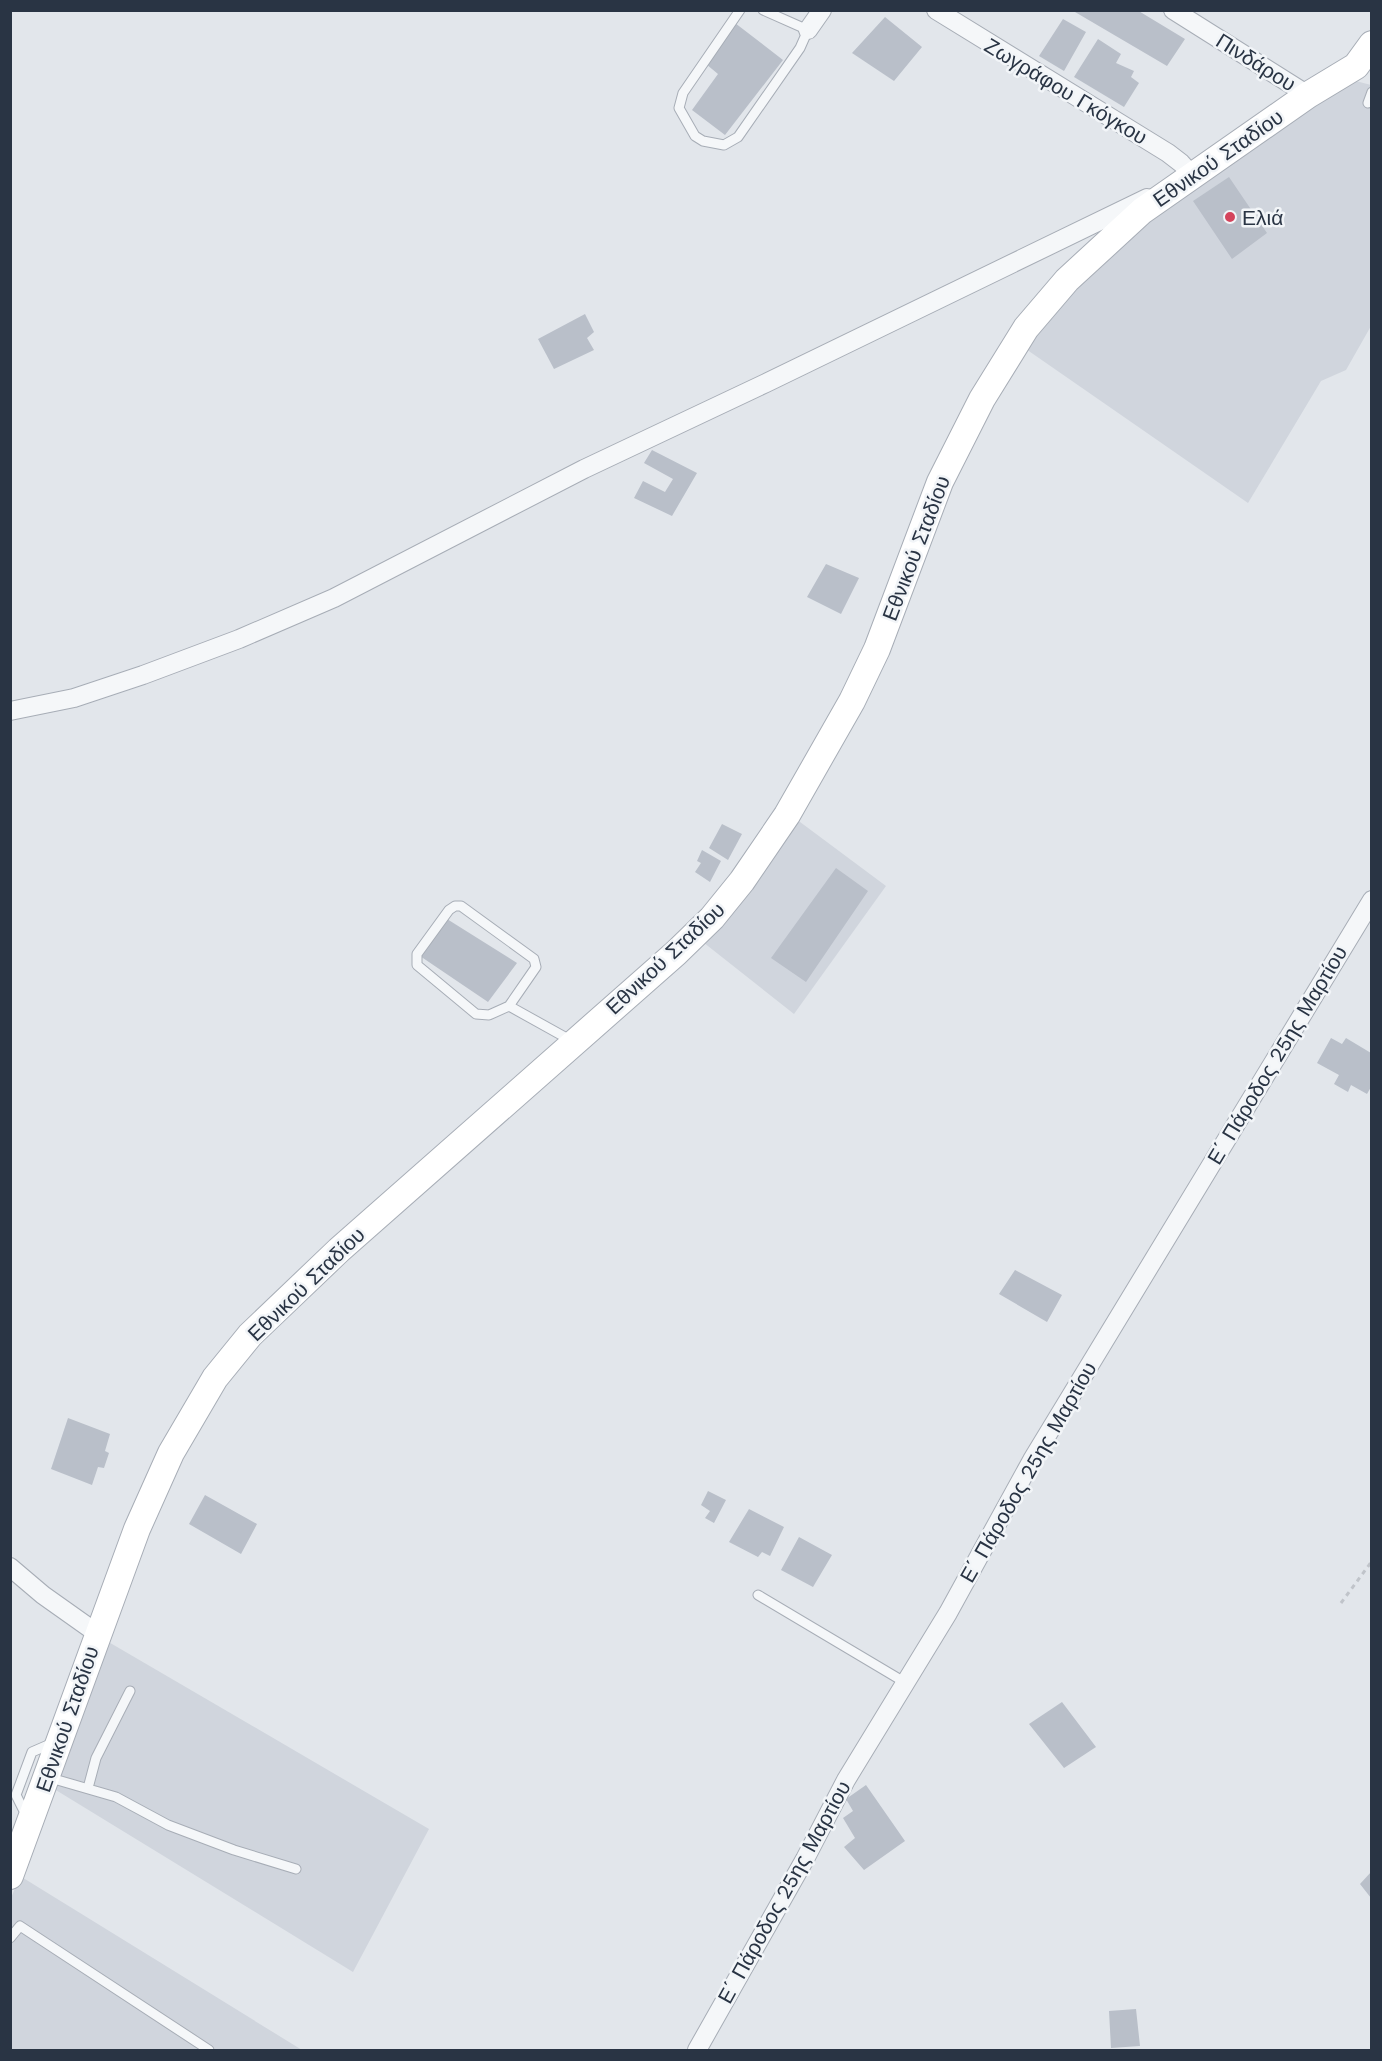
<svg xmlns="http://www.w3.org/2000/svg" width="1382" height="2061" font-family="'Work Sans',sans-serif">
<rect width="100%" height="100%" fill="#e2e6eb"/>
<!-- built -->
<path fill="#d0d5dd" d="M 1352,80 L 1371,85 L 1371,326 L 1346,370 L 1321,381 L 1248,503 L 1023,347 L 1144,214 Z
M 792,816 L 886,886 L 794,1014 L 694,935 Z
M 100,1637 L 429,1829 L 353,1972 L 46,1784 Z
M 20,1876 L 302,2050 L 11,2050 L 11,1898 Z"/>
<!-- building -->
<path fill="#b9bfc9" d="M 1076,10 L 1137,10 L 1185,39 L 1167,66 L 1075,12 Z
M 885,17 L 922,47 L 894,81 L 852,53 Z
M 1063,19 L 1086,32 L 1064,71 L 1039,56 Z
M 735,23 L 783,60 L 725,135 L 692,110 L 718,74 L 706,64 Z
M 1098,39 L 1121,54 L 1116,63 L 1134,71 L 1131,77 L 1139,83 L 1124,107 L 1074,77 Z
M 1229,177 L 1267,233 L 1232,259 L 1193,201 Z
M 585,314 L 594,332 L 587,338 L 594,350 L 554,369 L 538,339 Z
M 652,450 L 697,473 L 672,516 L 634,498 L 643,481 L 665,492 L 673,479 L 644,463 Z
M 826,564 L 859,578 L 841,614 L 807,597 Z
M 722,824 L 742,834 L 728,860 L 709,848 Z
M 702,850 L 721,861 L 710,882 L 695,872 L 701,863 L 697,861 Z
M 836,868 L 868,891 L 806,982 L 771,958 Z
M 447,919 L 517,963 L 488,1002 L 420,956 Z
M 1331,1038 L 1342,1044 L 1346,1038 L 1371,1053 L 1371,1087 L 1367,1094 L 1351,1085 L 1348,1092 L 1334,1084 L 1339,1075 L 1317,1063 Z
M 1015,1270 L 1062,1295 L 1047,1322 L 999,1294 Z
M 68,1418 L 110,1434 L 105,1451 L 109,1453 L 104,1468 L 98,1467 L 92,1485 L 51,1469 Z
M 708,1491 L 726,1500 L 714,1523 L 705,1518 L 710,1511 L 701,1505 Z
M 205,1495 L 257,1524 L 241,1554 L 189,1524 Z
M 749,1509 L 784,1527 L 770,1556 L 762,1552 L 758,1557 L 729,1542 Z
M 799,1537 L 832,1555 L 813,1587 L 781,1570 Z
M 1062,1702 L 1096,1747 L 1064,1768 L 1029,1724 Z
M 866,1785 L 905,1841 L 864,1870 L 844,1847 L 855,1838 L 843,1818 L 853,1811 L 846,1799 Z
M 1371,1872 L 1371,1898 L 1360,1884 Z
M 1136,2009 L 1140,2046 L 1111,2048 L 1109,2011 Z"/>
<g fill="none" stroke-linecap="round" stroke-linejoin="round">
<!-- lane casing -->
<g stroke="#a7adb6" stroke-width="11">
<path id="lane" d="M 740,10 L 683,93 L 679,108 L 695,136 L 703,141 L 724,145 L 738,137 L 800,48 L 808,30 L 763,10
M 1368,103 L 1372,92
M 509,1006 L 536,967 L 534,959 L 461,906 L 455,906 L 449,910 L 417,954 L 417,965 L 476,1014 L 489,1015 L 509,1006 L 572,1041
M 758,1595 L 906,1683
M 47,1777 L 116,1797 L 168,1825 L 234,1850 L 296,1869
M 88,1788 L 96,1758 L 130,1691
M 23,1809 L 16,1795 L 32,1752 L 55,1742
M 10,1938 L 20,1926 L 209,2050"/>
</g>
<!-- street casing -->
<g stroke="#a7adb6" stroke-width="20">
<path id="street" d="M 936,10 L 1168,153 L 1181,163 L 1192,175
M 1173,10 L 1308,95
M 808,30 L 822,10
M 10,711 L 74,698 L 143,675 L 239,639 L 334,598 L 584,469 L 766,383 L 1147,198
M 10,1567 L 43,1595 L 98,1634
M 697,2050 L 805,1859 L 846,1780 L 948,1613 L 1032,1460 L 1372,900"/>
</g>
<!-- secondary casing -->
<g stroke="#a7adb6" stroke-width="28">
<path id="secondary" d="M 10,1876 L 137,1529 L 171,1453 L 215,1378 L 250,1335 L 339,1250 L 676,953 L 712,918 L 742,881 L 787,815 L 852,701 L 877,649 L 940,482 L 982,399 L 1026,328 L 1067,280 L 1142,211 L 1308,95 L 1356,66 L 1372,44"/>
</g>
<!-- path -->
<path stroke="#c0c4ca" stroke-width="3" stroke-dasharray="4.5 4.5" stroke-linecap="butt" d="M 1341,1603 L 1372,1561"/>
<!-- lane -->
<use href="#lane" stroke="#f5f7f9" stroke-width="9"/>
<!-- street -->
<use href="#street" stroke="#f5f7f9" stroke-width="18"/>
<!-- secondary -->
<use href="#secondary" stroke="#fff" stroke-width="26"/>
</g>
<!-- markers -->
<circle fill="#d4445c" stroke="#f2f5f8" stroke-width="2" cx="1230" cy="217" r="6"/>
<g text-anchor="middle" dominant-baseline="central" stroke-width="5" stroke-linejoin="round" paint-order="stroke">
<!-- street labels -->
<g font-size="21" fill="#293444" stroke="#f2f5f8">
<text transform="translate(1256 62) rotate(32)">Πινδάρου</text>
<text transform="translate(1066 91) rotate(31)">Ζωγράφου Γκόγκου</text>
<text transform="translate(1218 158) rotate(-35)">Εθνικού Σταδίου</text>
<text transform="translate(916 548) rotate(-69)">Εθνικού Σταδίου</text>
<text transform="translate(665 958) rotate(-43)">Εθνικού Σταδίου</text>
<text transform="translate(1277 1055) rotate(-59)">Ε΄ Πάροδος 25ης Μαρτίου</text>
<text transform="translate(306 1284) rotate(-44)">Εθνικού Σταδίου</text>
<text transform="translate(1028 1472) rotate(-60)">Ε΄ Πάροδος 25ης Μαρτίου</text>
<text transform="translate(67 1719) rotate(-71)">Εθνικού Σταδίου</text>
<text transform="translate(784 1892) rotate(-61)">Ε΄ Πάροδος 25ης Μαρτίου</text>
</g>
<!-- poi labels -->
<g font-size="21" fill="#293444" stroke="#f2f5f8" text-anchor="start">
<text x="1242" y="217">Ελιά</text>
</g>
</g>
<!-- border -->
<rect width="1382" height="2061" fill="none" stroke="#293444" stroke-width="24"/>
</svg>
